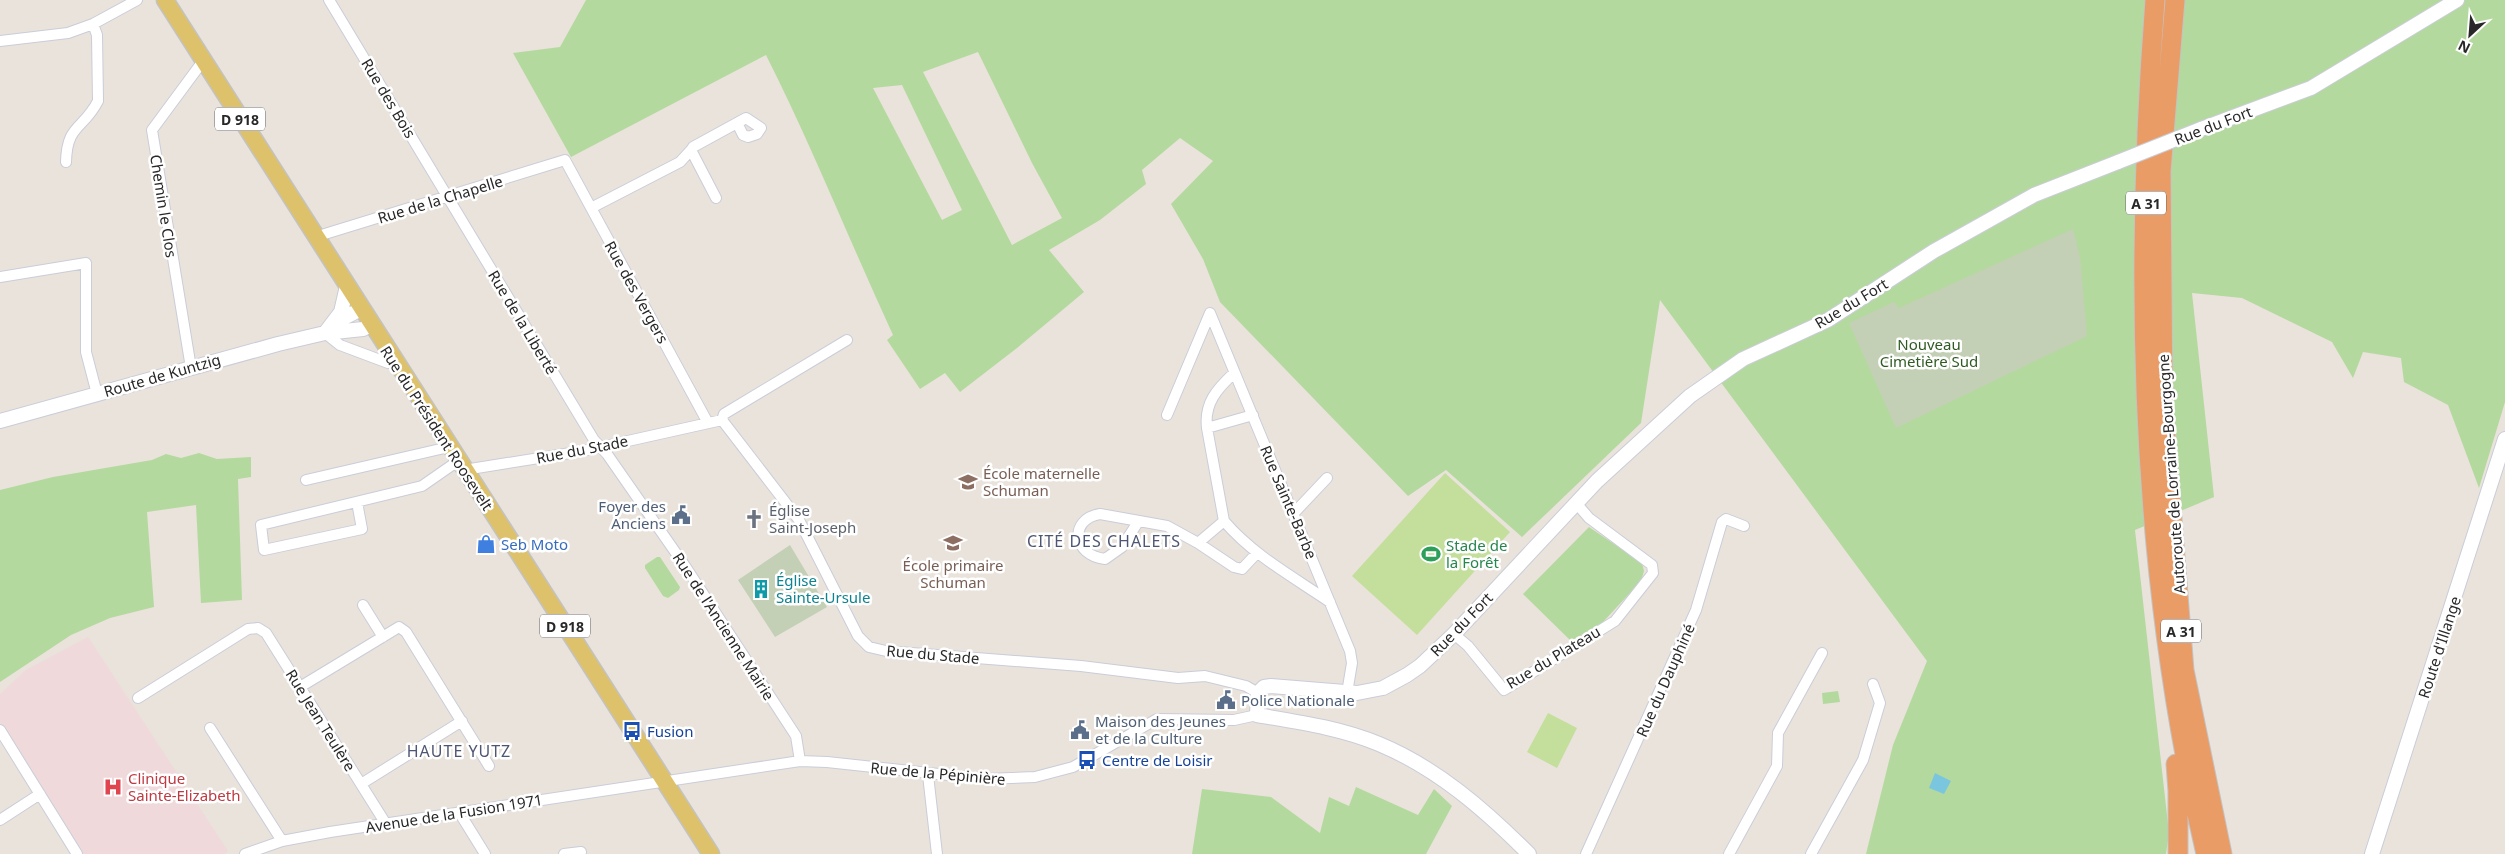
<svg xmlns="http://www.w3.org/2000/svg" width="2505" height="854" font-family="'Noto Sans',sans-serif">
<rect width="100%" height="100%" fill="#e9e3db"/>
<!-- medical -->
<path fill="#efd9db" d="M 88,637 L 228,851 L 224,854 L 82,854 L 0,722 L 0,694 L 26,670 Z"/>
<!-- green -->
<path fill="#b4d99e" fill-rule="evenodd" d="M 586,0 L 2505,0 L 2505,402 L 2479,488 L 2448,405 L 2404,382 L 2401,358 L 2363,352 L 2353,378 L 2332,342 L 2242,298 L 2192,293 L 2214,497 L 2135,530 L 2169,833 L 2166,854 L 1866,854 L 1893,745 L 1927,661 L 1660,300 L 1641,423 L 1522,537 L 1446,470 L 1408,496 L 1220,302 L 1203,259 L 1171,204 L 1213,161 L 1180,138 L 1142,170 L 1146,184 L 1100,220 L 1049,250 L 1084,292 L 1017,348 L 960,392 L 945,373 L 920,389 L 887,340 L 893,335 C 850,242 812,146 766,55 L 571,157 L 513,53 L 560,47 ZM 978,52 L 1032,163 L 1062,218 L 1012,245 L 923,72 ZM 902,85 L 962,210 L 942,220 L 873,88 Z
M 199,453 L 217,459 L 251,457 L 251,477 L 238,479 L 242,600 L 201,603 L 196,505 L 147,512 L 154,607 L 110,618 L 71,635 L 0,682 L 0,490 L 53,477 L 152,460 L 166,454 L 181,458 Z
M 1589,527 L 1642,563 L 1644,571 L 1641,581 L 1603,622 L 1571,641 L 1523,594 Z
M 657,557 L 660,557 L 680,587 L 679,590 L 668,598 L 663,596 L 645,568 L 645,565 Z
M 1838,691 L 1840,702 L 1823,704 L 1822,693 Z
M 1356,787 L 1418,815 L 1434,789 L 1452,806 L 1426,854 L 1192,854 L 1202,789 L 1271,797 L 1320,833 L 1329,797 L 1349,806 Z"/>
<!-- cemetery -->
<path fill="#c3d0b5" d="M 2073,229 L 2080,257 L 2087,336 L 1896,428 L 1849,323 L 1894,302 L 1899,308 Z
M 790,545 L 827,607 L 775,637 L 738,580 Z"/>
<!-- pitch -->
<path fill="#c4df9b" d="M 1445,473 L 1510,532 L 1417,635 L 1352,576 Z
M 1548,713 L 1577,728 L 1557,768 L 1527,752 Z"/>
<!-- water -->
<path fill="#7bc6df" d="M 1935,773 L 1951,781 L 1944,794 L 1929,788 Z"/>
<g fill="none" stroke-linecap="round" stroke-linejoin="round">
<!-- street casing -->
<g stroke="#cacdd8" stroke-width="12">
<path id="street" d="M 329,0 L 594,440 L 607,454 L 685,566 L 796,736 L 800,761
M 0,41 L 68,33 L 93,24 L 137,0
M 691,150 L 693,147 L 746,118 L 761,128 L 757,134 L 748,137 L 743,135 L 737,123
M 66,162 C 67,124 83,130 98,101 L 97,35 L 93,24
M 591,208 L 680,162 L 691,150 L 716,198
M 315,237 L 565,160 L 708,423
M 0,277 L 86,263 L 86,352 L 97,394
M 1210,313 L 1350,651 L 1352,663 L 1347,693
M 325,333 L 340,345 L 388,363 L 395,362
M 191,368 L 152,130 L 203,61
M 1167,415 L 1210,313
M 722,420 L 724,414 L 847,340
M 1207,428 C 1204,403 1217,389 1234,373
M 464,470 L 583,451 L 722,420 L 799,520 L 858,636 L 869,647 L 886,651 L 1081,666 L 1178,678 L 1205,676 L 1246,686 L 1258,693
M 306,480 L 449,447
M 357,502 L 362,529 L 264,550 L 261,525 L 422,486 L 458,461
M 1294,513 L 1327,478
M 1224,521 L 1207,428 L 1253,415
M 1138,522 L 1122,547 L 1105,559 C 1072,555 1069,519 1100,514 L 1167,526 L 1198,543 L 1224,521 C 1253,555 1293,577 1330,602
M 1198,543 L 1234,567 L 1242,569 L 1257,553
M 363,605 L 383,637
M 1454,634 L 1468,646 L 1504,690 L 1615,621 L 1653,573 L 1652,565 L 1589,518 L 1576,503
M 300,687 L 399,627 L 406,632 L 489,766
M 138,698 L 248,629 L 258,628 L 266,633 L 386,824
M 210,728 L 282,841
M 0,730 L 77,854
M 928,775 L 937,854
M 361,784 L 462,721
M 459,812 L 485,854
M 0,820 L 40,794
M 245,854 L 282,841 L 330,832 L 800,761 L 827,762 L 985,779 L 1035,777 L 1073,767 L 1157,719 L 1234,720 L 1257,715
M 564,854 L 581,852
M 1586,854 L 1696,610 L 1722,522 L 1726,519 L 1744,526
M 1729,854 L 1777,766 L 1778,733 L 1822,653
M 1811,854 L 1863,760 L 1880,703 L 1873,684"/>
</g>
<!-- secondary casing -->
<g stroke="#cacdd8" stroke-width="16">
<path id="secondary" d="M 2201,129 L 2311,88 L 2457,0
M 334,323 L 361,309
M 325,333 L 341,312 L 347,286
M 0,421 L 278,344 L 325,333 L 363,329 L 371,325
M 1529,854 C 1485,810 1437,768 1379,744 C 1341,728 1298,722 1257,715 L 1258,693 L 1264,687 L 1271,686 L 1357,693 L 1383,688 L 1407,675 L 1420,666 L 1454,634 L 1597,481 L 1690,396 L 1743,359 L 1828,320 L 1934,251 L 2034,195 L 2118,162
M 2372,854 L 2505,439"/>
</g>
<!-- primary casing -->
<g stroke="#c3c3c3" stroke-width="19">
<path id="primary" d="M 165,0 L 711,854"/>
</g>
<!-- highway casing -->
<g stroke="#c3c3c3" stroke-width="21">
<path id="highway" d="M 2155,0 C 2133,284 2140,576 2206,854
M 2175,0 L 2161,171 L 2163,405 L 2184,670 L 2222,854
M 2176,764 L 2178,791 L 2178,854"/>
</g>
<!-- street -->
<use href="#street" stroke="#fff" stroke-width="10"/>
<!-- secondary -->
<use href="#secondary" stroke="#fff" stroke-width="14"/>
<!-- primary -->
<use href="#primary" stroke="#dec16b" stroke-width="16"/>
<!-- highway -->
<use href="#highway" stroke="#ea9c66" stroke-width="19"/>
<!-- secondary-bridge casing -->
<g stroke="#cacdd8" stroke-width="16" stroke-linecap="butt">
<path id="secondary-bridge" d="M 2118,162 L 2201,129"/>
</g>
<!-- secondary-bridge -->
<use href="#secondary-bridge" stroke="#fff" stroke-width="14"/>
</g>
<!-- icons -->
<defs>
<g id="school-bare" transform="scale(1.5)"><path d="M0-5L7-2L0 1L-7-2ZM-4 1L0 2.5L4 1V4Q0 6-4 4Z" fill="#8d6e63" stroke="#fff" stroke-width="2.5" paint-order="stroke"/></g>
<g id="civic-bare" transform="scale(1.5)"><path d="M-.6-6.5H3V-4.5H.6V-3L4-1V1h2V6H-6V1h2V-1L-.6-3ZM-1.2 2.5V6h2.4V2.5Z" fill="#5c6f8a" stroke="#fff" stroke-width="2.5" paint-order="stroke"/></g>
<g id="church-bare" transform="scale(1.5)"><path d="M-1.2-6h2.4v3.5h3.3v2.4h-3.3V6h-2.4V-.1h-3.3v-2.4h3.3Z" fill="#6b7280" stroke="#fff" stroke-width="2.5" paint-order="stroke"/></g>
<g id="shop-bare" transform="scale(1.5)"><path d="M-5-2.5h2.3a2.7 3.5 0 0 1 5.4 0H5L5.5 6h-11ZM-1.5-2.5h3a1.5 2.3 0 0 0-3 0Z" fill="#3f7fe0" stroke="#fff" stroke-width="2.5" paint-order="stroke"/></g>
<g id="stadium-bare" transform="scale(1.5)"><path d="M0-5a6.5 5 0 1 0 0 10a6.5 5 0 1 0 0-10ZM-3.5-1.8h7v3.6h-7Z" fill="#2e9e5b" stroke="#fff" stroke-width="2.5" paint-order="stroke"/></g>
<g id="building-bare" transform="scale(1.5)"><path d="M-4-6H4V6H1V3H-1V6H-4ZM-2.5-4.3h1.7v1.8h-1.7ZM.8-4.3h1.7v1.8H.8ZM-2.5-1h1.7V.8h-1.7ZM.8-1h1.7V.8H.8Z" fill="#0f9aa8" stroke="#fff" stroke-width="2.5" paint-order="stroke"/></g>
<g id="bus-bare" transform="scale(1.5)"><path d="M-5-6H5V4H4V6H2V4H-2V6H-4V4H-5ZM-3.5-4V0h7V-4ZM-3.5 1.2v1.5H-2V1.2ZM2 1.2v1.5H3.5V1.2Z" fill="#1a4fb4" stroke="#fff" stroke-width="2.5" paint-order="stroke"/></g>
<g id="hospital-bare" transform="scale(1.5)"><path d="M-5-5h3v3.5h4V-5h3V5h-3V1.5h-4V5h-3Z" fill="#e0444e" stroke="#fff" stroke-width="2.5" paint-order="stroke"/></g>
</defs>
<g fill-rule="evenodd">
<use href="#school-bare" x="968" y="482"/>
<use href="#civic-bare" x="681" y="515"/>
<use href="#church-bare" x="754" y="519"/>
<use href="#school-bare" x="953" y="543"/>
<use href="#shop-bare" x="486" y="544"/>
<use href="#stadium-bare" x="1431" y="554"/>
<use href="#building-bare" x="761" y="589"/>
<use href="#civic-bare" x="1226" y="700"/>
<use href="#civic-bare" x="1080" y="730"/>
<use href="#bus-bare" x="632" y="731"/>
<use href="#bus-bare" x="1087" y="760"/>
<use href="#hospital-bare" x="113" y="787"/>
</g>
<g text-anchor="middle" dominant-baseline="central" stroke-width="5" stroke-linejoin="round" paint-order="stroke">
<!-- shield labels -->
<g fill="#fff" stroke="#686868" stroke-width="1">
<rect x="215" y="107.5" width="50" height="23" rx="4"/>
<rect x="2126" y="191.5" width="40" height="23" rx="4"/>
<rect x="540" y="614.5" width="50" height="23" rx="4"/>
<rect x="2161" y="619.5" width="40" height="23" rx="4"/>
</g>
<g font-size="14" font-weight="bold" fill="#282828">
<text x="240" y="119">D 918</text>
<text x="2146" y="203">A 31</text>
<text x="565" y="626">D 918</text>
<text x="2181" y="631">A 31</text>
</g>
<!-- street labels -->
<g font-size="15" fill="#282828" stroke="#fff">
<text transform="translate(389 98) rotate(59)">Rue des Bois</text>
<text transform="translate(2213 125) rotate(-21)">Rue du Fort</text>
<text transform="translate(440 199) rotate(-17)">Rue de la Chapelle</text>
<text transform="translate(164 206) rotate(81)">Chemin le Clos</text>
<text transform="translate(637 292) rotate(61)">Rue des Vergers</text>
<text transform="translate(1851 303) rotate(-31)">Rue du Fort</text>
<text transform="translate(523 322) rotate(59)">Rue de la Liberté</text>
<text transform="translate(162 375) rotate(-16)">Route de Kuntzig</text>
<text transform="translate(437 428) rotate(57)">Rue du Président Roosevelt</text>
<text transform="translate(582 449) rotate(-11)">Rue du Stade</text>
<text transform="translate(2171 474) rotate(-94)">Autoroute de Lorraine-Bourgogne</text>
<text transform="translate(1289 502) rotate(67)">Rue Sainte-Barbe</text>
<text transform="translate(1461 624) rotate(-46)">Rue du Fort</text>
<text transform="translate(724 626) rotate(57)">Rue de l'Ancienne Mairie</text>
<text transform="translate(2439 647) rotate(-72)">Route d'Illange</text>
<text transform="translate(933 654) rotate(5)">Rue du Stade</text>
<text transform="translate(1553 657) rotate(-31)">Rue du Plateau</text>
<text transform="translate(1665 680) rotate(-66)">Rue du Dauphiné</text>
<text transform="translate(321 720) rotate(58)">Rue Jean Teulère</text>
<text transform="translate(938 773) rotate(5)">Rue de la Pépinière</text>
<text transform="translate(454 813) rotate(-9)">Avenue de la Fusion 1971</text>
</g>
<!-- park labels -->
<g font-size="15" fill="#2f5b22" stroke="#fff">
<text x="1929" y="344">Nouveau<tspan x="1929" dy="17">Cimetière Sud</tspan></text>
</g>
<!-- education labels -->
<g font-size="15" fill="#785e54" stroke="#fff" text-anchor="start">
<text x="983" y="473">École maternelle<tspan x="983" dy="17">Schuman</tspan></text>
<text x="953" y="565" text-anchor="middle">École primaire<tspan x="953" dy="17">Schuman</tspan></text>
</g>
<!-- service labels -->
<g font-size="15" fill="#4e5e75" stroke="#fff" text-anchor="start">
<text x="666" y="506" text-anchor="end">Foyer des<tspan x="666" dy="17">Anciens</tspan></text>
<text x="1241" y="700">Police Nationale</text>
<text x="1095" y="721">Maison des Jeunes<tspan x="1095" dy="17">et de la Culture</tspan></text>
</g>
<!-- worship labels -->
<g font-size="15" fill="#5b616d" stroke="#fff" text-anchor="start">
<text x="769" y="510">Église<tspan x="769" dy="17">Saint-Joseph</tspan></text>
</g>
<!-- shop labels -->
<g font-size="15" fill="#366cbe" stroke="#fff" text-anchor="start">
<text x="501" y="544">Seb Moto</text>
</g>
<!-- leisure labels -->
<g font-size="15" fill="#27864d" stroke="#fff" text-anchor="start">
<text x="1446" y="545">Stade de<tspan x="1446" dy="17">la Forêt</tspan></text>
</g>
<!-- culture labels -->
<g font-size="15" fill="#0d838f" stroke="#fff" text-anchor="start">
<text x="776" y="580">Église<tspan x="776" dy="17">Sainte-Ursule</tspan></text>
</g>
<!-- transit labels -->
<g font-size="15" fill="#164399" stroke="#fff" text-anchor="start">
<text x="647" y="731">Fusion</text>
<text x="1102" y="760">Centre de Loisir</text>
</g>
<!-- health labels -->
<g font-size="15" fill="#be3a42" stroke="#fff" text-anchor="start">
<text x="128" y="778">Clinique<tspan x="128" dy="17">Sainte-Elizabeth</tspan></text>
</g>
<!-- neighbourhood labels -->
<g font-size="16" letter-spacing="1" fill="#4e5673" stroke="#fff">
<text x="1104" y="541">CITÉ DES CHALETS</text>
<text x="459" y="751">HAUTE YUTZ</text>
</g>
</g>
<!-- north arrow -->
<g transform="translate(2470 35) rotate(206)" stroke="#ffffff" stroke-width="4" paint-order="stroke">
<path d="M0-4L9 19L0 12L-9 19Z" fill="#282828"/>
<text y="-8" font-size="14" font-weight="bold" text-anchor="middle" fill="#282828">N</text>
</g>
</svg>
